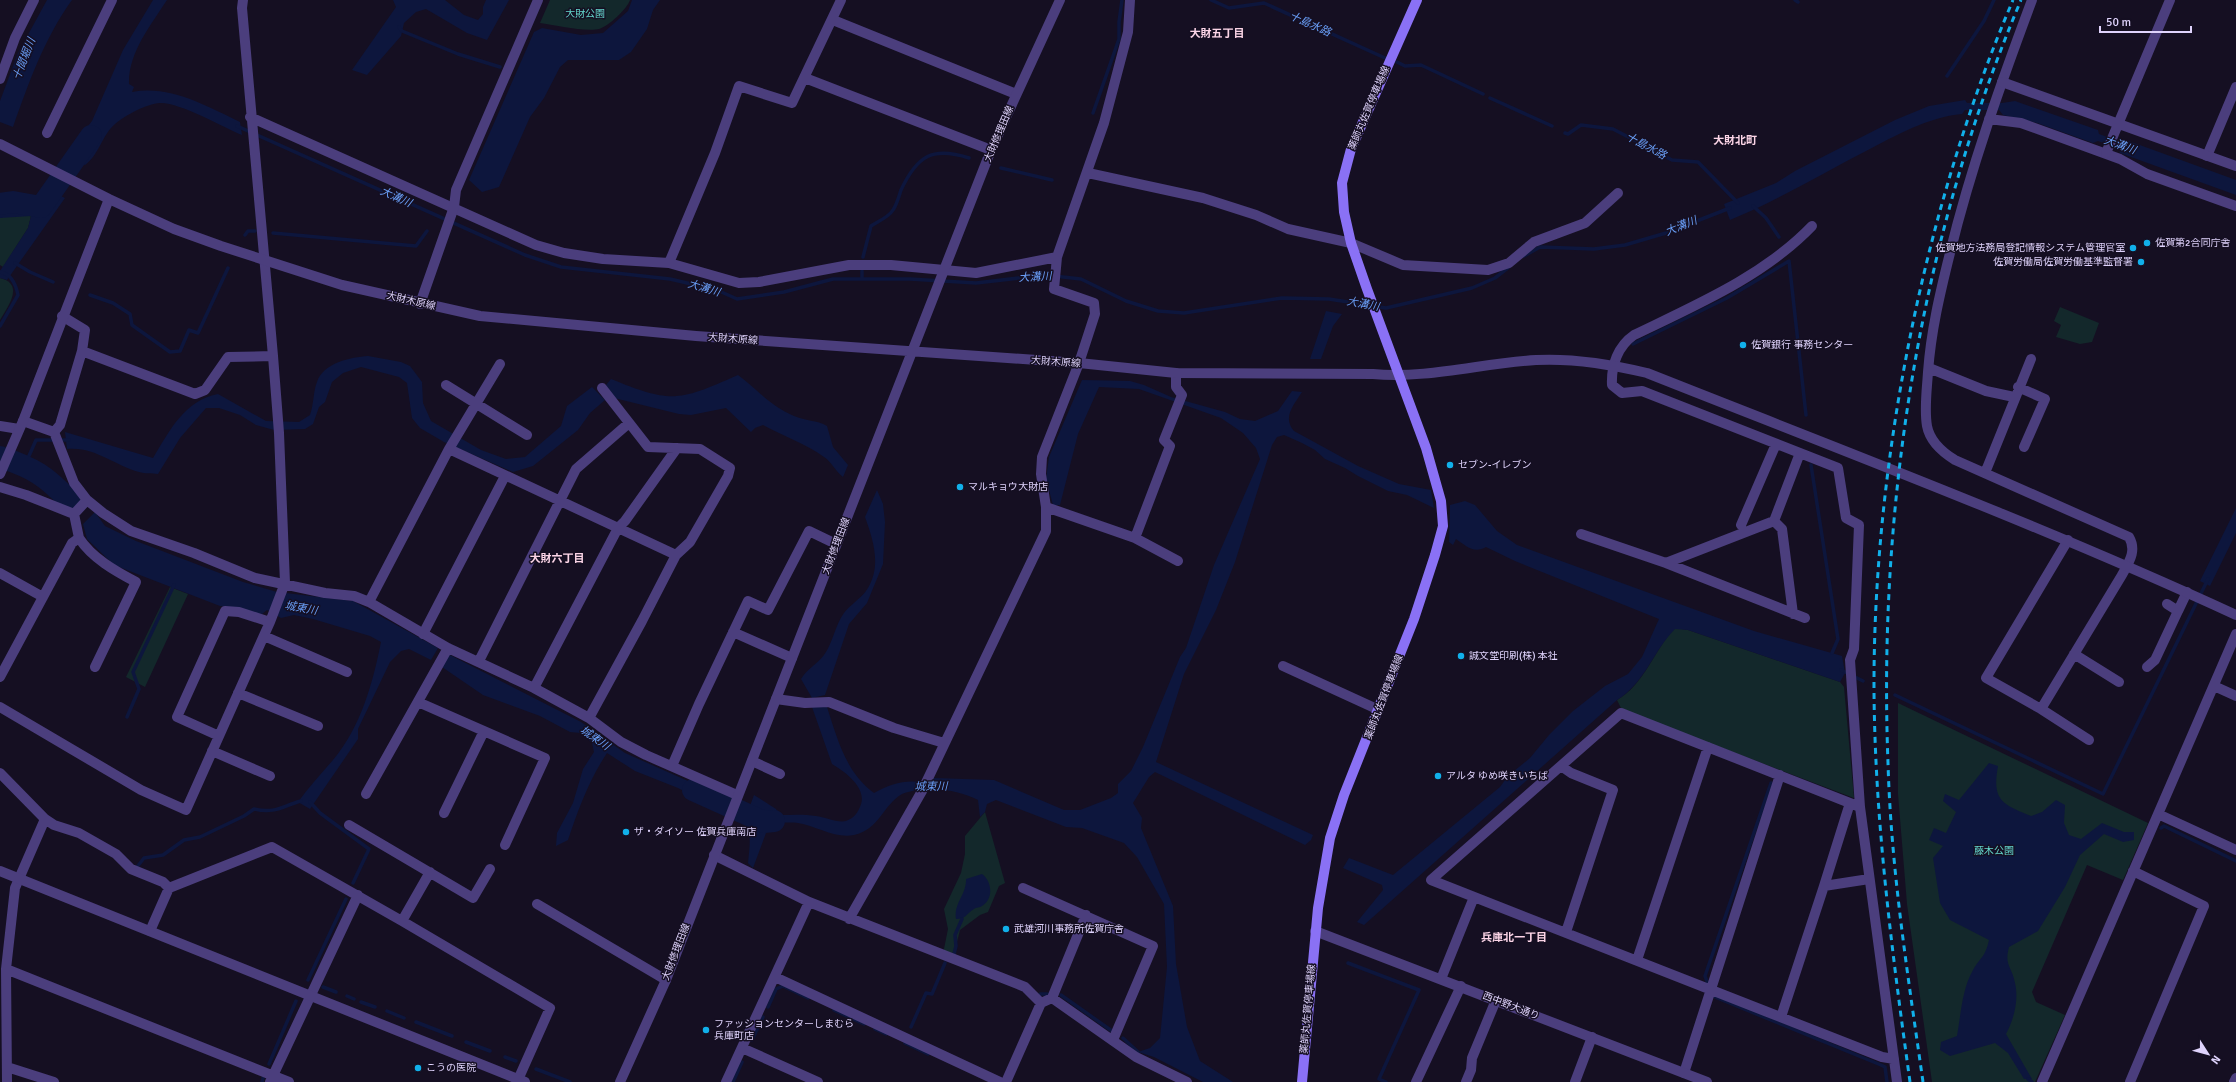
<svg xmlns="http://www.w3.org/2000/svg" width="2236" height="1082" font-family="Signika,'Noto Sans JP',sans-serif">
<rect width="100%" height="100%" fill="#150f22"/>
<!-- green -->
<path fill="#13282b" d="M 550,0 L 630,0 C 627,9 609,26 599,29 C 585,32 554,25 540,23 Z
M 6,216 L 31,216 L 28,228 L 3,267 L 0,265 L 0,218 Z
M 0,278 C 25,284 8,306 0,320 Z
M 2060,307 L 2099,323 L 2092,342 L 2080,344 L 2056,337 L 2061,325 L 2054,321 Z
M 170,587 L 188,594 L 145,687 L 126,677 Z
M 1675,628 L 1688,630 L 1840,682 L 1844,687 L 1854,798 L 1622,710 L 1617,700 C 1645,684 1653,651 1675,628 Z
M 1898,703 L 2148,823 L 2123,880 L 2087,865 L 2032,992 L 2036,1002 L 2065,1015 L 2035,1082 L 1932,1082 L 1907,904 L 1898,794 Z
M 985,812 L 1005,883 L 999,886 L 988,912 L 980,915 L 960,930 L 954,954 L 943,954 L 948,929 L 944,909 L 961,873 L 965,854 L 965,836 Z"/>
<!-- water -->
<path fill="#0d163d" d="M 47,0 L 72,0 C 44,39 29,82 13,127 L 0,122 L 0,101 L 18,53 Z
M 153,0 L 167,0 C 151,25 128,53 129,84 L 134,87 L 132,92 C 171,85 206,106 240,122 L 242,135 C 223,127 179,102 160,103 C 146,104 126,115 115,124 C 102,135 99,155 85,165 L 65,155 L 92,121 L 123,50 Z
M 393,0 L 445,0 L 464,15 L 478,20 L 483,14 L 483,7 L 486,0 L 509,0 L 487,40 L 467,33 L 426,9 L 416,12 L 404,23 L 401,36 L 367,75 L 352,70 L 396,7 Z
M 632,0 L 660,0 L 653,10 L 647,29 L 631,52 L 619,60 L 568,60 L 560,67 L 544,98 L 530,117 L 499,187 L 482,192 L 469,180 L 534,32 L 542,28 L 581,35 L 603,33 L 628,11 Z
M 1965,100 L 1967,103 L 2002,103 L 2015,101 L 2098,130 L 2099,134 L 2121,142 L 2126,140 L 2236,180 L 2236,195 L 2120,153 L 2119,149 L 2098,141 L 2093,143 L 2037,123 L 2003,115 L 1999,110 L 1965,110 L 1962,114 C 1928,117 1895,136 1866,151 C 1821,174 1777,201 1730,220 L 1724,204 L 1776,183 L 1795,171 L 1895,120 L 1929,106 Z
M 46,189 L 65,198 L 7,280 L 0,278 L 0,271 L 28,228 L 31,216 L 0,218 L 0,194 L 38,198 Z
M 1326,311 L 1342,314 L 1333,326 L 1321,359 L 1310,359 Z
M 368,356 L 401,362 L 410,366 L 422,382 L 423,403 L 431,421 L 481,450 L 506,459 L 525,457 L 561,426 L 567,406 L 592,387 L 605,400 L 590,413 L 578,430 L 533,466 L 513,472 L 444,442 L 420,428 L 412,418 L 407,383 L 399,377 L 361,367 L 343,373 L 332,382 L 325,402 L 319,407 L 313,424 L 305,429 L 274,430 L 256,425 L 240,415 L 219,408 L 206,408 L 180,438 L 158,474 C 152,473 145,474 139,472 C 114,465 94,446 67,449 L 65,432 L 153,458 C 170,430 184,401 218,394 L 266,421 L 299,422 L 310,415 C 314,404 313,392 317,382 C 323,363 351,357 368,356 Z
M 738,375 C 758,390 770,406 794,416 C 805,421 817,420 827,426 L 833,447 L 848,465 L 843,477 C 835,471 832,462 824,457 C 806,444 783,436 763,425 L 755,428 L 751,432 L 726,408 L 691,415 L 679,414 L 614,398 L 606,385 L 611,379 C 672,404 679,401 738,375 Z
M 1082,380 L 1130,381 L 1144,385 L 1171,397 L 1225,412 L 1240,419 L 1255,421 L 1278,411 L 1292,391 L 1302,392 C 1294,405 1282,417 1294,431 L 1358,466 L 1399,484 L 1431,490 L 1434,508 L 1407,495 L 1388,491 L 1358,476 L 1345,468 L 1325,459 L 1315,450 L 1302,443 L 1284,435 L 1277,437 L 1272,445 L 1235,562 L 1216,610 L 1184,674 L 1156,762 L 1313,835 L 1311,840 L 1305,845 L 1155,772 L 1149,777 L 1133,803 L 1142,818 L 1141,828 L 1173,906 L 1176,964 L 1187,1027 L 1200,1061 L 1233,1082 L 1203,1082 L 1154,1057 L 1138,1052 L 1150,1048 L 1160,1038 L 1167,967 L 1164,904 L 1137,857 L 1124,843 L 1082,828 L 1066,827 L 996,800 L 987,804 L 985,812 L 980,817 L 978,800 C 962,792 946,789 927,790 L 933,778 L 994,780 L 1064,810 L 1080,810 L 1111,798 L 1118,793 L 1118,784 L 1131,771 L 1143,747 L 1180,657 L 1186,648 L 1214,565 L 1260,459 L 1256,448 L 1243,433 L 1221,418 L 1139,389 L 1099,387 L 1078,434 L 1060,505 L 1053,505 L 1046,479 L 1049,457 Z
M 877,490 L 883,504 L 885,522 L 883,564 L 867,603 L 849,624 L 825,695 L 812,698 L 801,679 C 807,669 817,664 824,655 C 833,643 835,625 844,613 C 850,605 860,599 866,591 C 882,568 874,542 865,517 Z
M 1465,501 L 1475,505 L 1497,531 L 1517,545 L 1754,631 L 1842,656 L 1845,673 L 1840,682 L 1688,630 L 1675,629 C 1653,651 1645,683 1617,700 L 1364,925 L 1357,922 L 1383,890 L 1382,885 L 1343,868 L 1349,858 L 1393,875 L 1500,787 L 1508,776 L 1530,758 L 1549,735 L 1573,711 L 1605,686 L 1628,674 L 1642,657 L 1659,619 L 1515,561 L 1486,547 C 1474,554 1466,546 1456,539 L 1453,545 L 1449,542 L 1450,505 Z
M 2236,508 L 2236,533 L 2210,586 L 2200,581 Z
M 95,512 L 105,526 L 136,541 L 243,582 L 277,592 L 353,601 L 438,648 L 431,660 L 409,649 L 401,651 L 390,662 L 358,729 L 358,739 L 310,809 L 298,802 C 309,787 321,774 333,760 C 361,727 373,682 381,642 L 370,636 L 313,619 L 294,615 L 281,618 L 267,610 L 262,614 L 254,613 L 240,608 L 220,606 L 114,565 L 87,539 L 83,524 Z
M 448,654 L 581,722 L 625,753 L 715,793 L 722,798 L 717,809 L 678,788 L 635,771 L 607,753 C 589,780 578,810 568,840 L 556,846 L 557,833 L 573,803 L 583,769 L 594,752 L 592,743 L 581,733 L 570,732 L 540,716 L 483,695 L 442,667 Z
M 826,704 C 837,737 845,772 874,793 C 891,784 902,780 921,782 L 917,790 C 912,791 906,792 902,794 C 882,806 880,829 854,835 C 836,839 816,826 798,823 C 789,822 781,823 773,824 L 766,833 L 753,868 L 748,863 C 749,849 753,833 744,822 L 754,795 L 776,809 L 779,815 C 791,815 804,814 816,816 C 825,817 837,823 846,821 C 852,819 857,814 859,809 C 870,790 847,773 832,764 L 812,707 Z
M 1989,763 L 1998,766 C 1992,800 2001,804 2031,816 L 2042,812 L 2056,800 L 2065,805 L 2064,823 L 2069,835 L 2081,839 L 2102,823 L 2124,832 L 2134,832 L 2134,840 L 2123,842 L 2104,834 L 2080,855 L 2065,887 L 2038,931 L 2009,947 C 2004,966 2012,966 2015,983 C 2019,1000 2014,1019 2006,1034 L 2032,1079 L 2024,1079 L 2008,1053 L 1995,1043 L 1950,1056 L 1940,1050 L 1941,1042 L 1957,1036 C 1961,1014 1962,989 1973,970 C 1981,956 1985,958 1989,940 L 1950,920 L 1940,903 L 1933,858 L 1943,846 L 1929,840 L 1934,828 L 1946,833 L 1956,812 L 1943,801 L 1945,794 L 1959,800 Z
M 982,874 C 992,881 994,899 982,906 C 980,908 976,907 974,909 C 966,914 966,919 956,919 C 953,904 967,894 966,879 Z"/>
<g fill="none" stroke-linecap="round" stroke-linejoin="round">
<!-- stream -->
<path stroke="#0d163d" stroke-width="3.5" d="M 1211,0 L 1229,8 L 1264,3 L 1385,58
M 1795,0 L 1798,2
M 399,27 L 402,31 L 458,54 L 500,67
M 1397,62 L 1405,66 L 1421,65 L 1483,94
M 1947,76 L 1984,21 L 1994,0
M 1490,98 L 1552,126
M 1093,113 L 1119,39 L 1119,22 L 1122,0
M 237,126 L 525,255 L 561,267 L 670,279 L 717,290 L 737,299 L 784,292 L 833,279 L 910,279 L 976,283 L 1045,275 L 1081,279 L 1126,301 L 1158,311 L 1184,313 L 1282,298 L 1329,299 L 1386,308 L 1472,288 L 1495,278 L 1509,267
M 1565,133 L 1568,134 L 1581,125 L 1613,129 L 1672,160 L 1698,162 L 1738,203
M 1001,168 L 1052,180
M 1753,206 L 1766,218 L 1779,237
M 273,233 L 416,246 L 427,231
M 245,235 L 248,231 L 255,231
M 1524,256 L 1540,247 L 1594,249 L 1625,245 L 1666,233 L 1730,208
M 863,257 L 871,226 C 877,222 889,217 893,210 C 897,204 899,196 901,190 C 917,156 932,146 969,158
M 15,263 L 30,272 L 53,282
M 0,272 C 12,274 16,285 18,295 L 0,326
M 862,278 L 862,271
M 90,295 L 113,303 L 130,314 L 132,325 L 170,352 L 180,351 L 189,330 L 198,333 L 228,268
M 1633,344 L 1727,298 L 1789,261 L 1806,415
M 25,465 L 36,440 L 69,440
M 1811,465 L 1838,639 L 1832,653
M 1841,670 L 1863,681
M 1895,695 L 2103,794 L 2208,579
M 127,717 L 139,689 L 133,672 L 174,585
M 310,802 L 320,813 L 369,849 L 353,883
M 2161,828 L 2164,826 L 2236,861
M 137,867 L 144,858 L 163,855 L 184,840 L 200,837 L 244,816 L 254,809 C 276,814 282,806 301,801
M 954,954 L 956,946 L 955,935 L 962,919
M 1348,963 L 1419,990 L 1379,1079 L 1386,1082
M 308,980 L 346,899
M 323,987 L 336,992
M 1709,987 L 1705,976 L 1771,783
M 1040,994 L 1048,994
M 1061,995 L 1112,1031
M 347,996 L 354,999
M 1715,997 L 1881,1065 L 1885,1067 L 1887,1082
M 361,1002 L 375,1007
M 768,1007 L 776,989 L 783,986 L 808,998
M 834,1010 L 864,1024
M 387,1011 L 404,1018
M 416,1022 L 452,1036
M 911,1027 L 926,993 L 932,994 L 945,963
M 875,1029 L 886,1034
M 1123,1038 L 1138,1052
M 752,1040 L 763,1017
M 466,1042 L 490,1051
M 905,1043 L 928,1054
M 505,1057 L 516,1061
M 269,1064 L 296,1001
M 536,1069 L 570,1082
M 2028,1079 L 2032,1082
M 262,1082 L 263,1078
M 733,1082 L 742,1062"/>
<!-- river -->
<path stroke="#0d163d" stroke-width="22" d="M 0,204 L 13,202 L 41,207 L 91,136
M 0,457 C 34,468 46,476 71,502
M 693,790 L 764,822 L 774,821"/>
<!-- minor -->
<path stroke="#4b3e7d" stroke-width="10" d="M 2032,0 C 2001,83 1971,167 1950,253 C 1940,293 1931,331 1928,372 C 1927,389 1924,409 1927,426 C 1930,442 1942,452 1955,460 L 2129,537 C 2137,551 2129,562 2122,575 L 2041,709 L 1986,678 L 2068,540
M 833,20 L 1016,94
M 805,78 L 991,150
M 0,79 L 15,38 L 34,0
M 250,117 L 536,245 L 564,253 L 603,259 L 669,263 L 739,283 L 759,282 L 849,265 L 891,265 L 976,273 L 1057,257
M 1989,119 L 2021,123 L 2120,159 L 2147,174 L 2236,206
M 47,133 L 112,0
M 2207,156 L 2236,87
M 1088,173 L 1203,198 L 1256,215 L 1288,229 L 1351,243 L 1403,265 L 1488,270 L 1509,263 L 1534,242 L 1585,223 L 1618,193
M 1812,226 C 1764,276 1696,305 1634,335 C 1618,346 1611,365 1612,385 L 1622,393 L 1642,391 L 1838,468 L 1846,518 L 1859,525 L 1854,649 L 1850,660 L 1860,807
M 669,263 L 715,153 L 739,86 L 792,103 L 841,0
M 82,351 L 195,394 L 205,390 L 228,357 L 273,356
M 1929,368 L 1986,391 L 2014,397
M 446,385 L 527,435
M 2018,387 L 2045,399 L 2024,447
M 602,388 L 648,447 L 700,449 L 730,468 L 728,476 L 690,542 L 676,555
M 23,421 L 54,432 L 74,483 L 87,500 L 103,513 L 131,531 L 194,553 L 255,578 L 325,593 L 354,596 L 369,602 L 448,648 L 534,688 L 589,718 L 621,742 L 646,755 L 737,795
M 0,426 L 19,429
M 54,432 L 60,425 L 82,351 L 85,330 L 62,316
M 449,449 L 500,364
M 1985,473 L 2031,359
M 0,487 L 26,495 L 74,514 L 79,538 L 72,543 L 0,677
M 1046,507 L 1135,538 L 1178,561
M 74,514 L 87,500
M 1774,521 L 1782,529 L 1793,614
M 1741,525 L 1776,444
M 1581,534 L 1666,563 L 1774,521 L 1800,453
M 79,538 C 92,558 115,571 136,582 L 95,667
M 1135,538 L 1170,446 L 1164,440 L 1182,395 L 1176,387 L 1176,373
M 1666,563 L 1805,618
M 0,573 L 43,597
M 369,602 L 449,449 L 676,555 L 642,621 L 589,718
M 2178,611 L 2187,592
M 733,632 L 792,658
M 423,634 L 505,476
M 264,636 L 347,672
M 2074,654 L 2119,682
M 479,661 L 576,469 L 629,423
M 1283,666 L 1379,710
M 2147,667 L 2155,660 L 2178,611 L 2167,604
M 2214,686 L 2236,696
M 534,688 L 618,528 L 625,521 L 677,448
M 238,693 L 318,726
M 776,699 L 805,703 L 829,702 L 894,728 L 944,743
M 418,702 L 545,758 L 505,845
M 0,707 L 141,790 L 186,810 L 270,622 L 285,583 L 279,433 L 273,356 L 242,8 L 243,0
M 2041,709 L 2089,740
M 219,736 L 177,717 L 225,611 L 239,612 L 270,622
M 212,751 L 270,776
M 752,761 L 780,774
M 672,766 L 699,704 L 748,601 L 768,610 L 809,531 L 836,544
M 1561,766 L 1571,773 L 1613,790 L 1566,932
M 0,773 L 45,819 L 54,825 L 79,833 L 116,854 L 131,869 L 163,882 L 169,888
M 366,794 L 448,648
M 444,813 L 484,731
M 2158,814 L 2236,850
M 349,825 L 473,898 L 490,869
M 714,855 L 809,902 L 1025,987 L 1041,1003
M 1824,886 L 1850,803
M 1023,888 L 1153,946 L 1113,1040
M 537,904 L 666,980
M 849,919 L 922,791 L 1046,531 L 1046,507 L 1041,474 L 1042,457 L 1079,363 L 1095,314 L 1094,303 L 1054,289 L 1057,257 L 1104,123 L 1128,32 L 1130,0
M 402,921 L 430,872
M 150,931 L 169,888 L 272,847 L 402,921 L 550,1008 L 517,1082
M 1637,960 L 1708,747
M 6,969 L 289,1082
M 775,977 L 1000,1082
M 1441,979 L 1474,897
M 1052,998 L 1086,915
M 1781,1017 L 1824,886 L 1869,879
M 742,1048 L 818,1082
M 1894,1059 L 1882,1057 L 1431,880 L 1621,713 L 1860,807 L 1897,1082
M 7,1067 L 54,1082
M 1684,1073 L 1780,775
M 7,1082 L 6,969 L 15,888 L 45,819
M 270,1082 L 358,895
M 726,1082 L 809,902
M 1006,1082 L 1041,1003 L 1052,998 L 1136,1057 L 1187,1082
M 1416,1082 L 1461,986
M 1466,1082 L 1471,1070 L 1472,1058 L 1496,1000
M 1575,1082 L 1592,1037
M 2042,1082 L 2236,634
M 2130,1082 L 2204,906 L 2133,871"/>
<!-- tertiary -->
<path stroke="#4b3e7d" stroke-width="10" d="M 2002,82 L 2236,166
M 0,144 L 109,199 L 174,229 L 221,246 L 342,285 L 480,316 L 696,336 L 1079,363 L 1176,373 L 1373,374 C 1428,379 1482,363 1536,360 C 1574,358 1610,364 1647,373 C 1844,451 2043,526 2236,615
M 2106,153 L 2170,0
M 420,304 L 454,207 L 456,190 L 538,0
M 0,474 L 23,421 L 109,199
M 0,871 L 525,1082
M 1315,931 L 1707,1082
M 620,1082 L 666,980 L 991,150 L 1060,0
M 2234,1082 L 2236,1078"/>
<!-- secondary -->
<path stroke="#8a71f5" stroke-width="10" d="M 1302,1082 L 1318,908 L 1330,838 L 1344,795 L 1414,619 L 1435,555 L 1443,526 L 1441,501 L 1426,448 L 1367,289 L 1351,243 L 1344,212 L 1342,183 L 1351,149 L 1417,0"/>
<!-- rail -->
<path stroke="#11b0ea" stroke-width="3" stroke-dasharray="6 5" stroke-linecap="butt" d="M 1910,1082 C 1892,952 1875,822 1874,691 C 1873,464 1924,208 2013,0
M 1923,1082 C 1908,976 1891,870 1888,763 C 1878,504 1920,239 2021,0"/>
</g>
<!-- markers -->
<g fill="#11b0ea" stroke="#150f22" stroke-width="1.5">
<circle cx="2147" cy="243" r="4"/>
<circle cx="2133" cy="248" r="4"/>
<circle cx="2141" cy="262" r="4"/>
<circle cx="1743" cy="345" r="4"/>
<circle cx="1450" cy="465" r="4"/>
<circle cx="960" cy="487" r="4"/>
<circle cx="1461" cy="656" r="4"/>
<circle cx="1438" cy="776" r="4"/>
<circle cx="626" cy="832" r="4"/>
<circle cx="1006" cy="929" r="4"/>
<circle cx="706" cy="1030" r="4"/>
<circle cx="418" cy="1068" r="4"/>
</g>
<g text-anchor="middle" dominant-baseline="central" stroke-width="3" stroke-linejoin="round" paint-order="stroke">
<!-- park labels -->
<g font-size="10" fill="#64d7cd" stroke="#150f22">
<text x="585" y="14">大財公園</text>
<text x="1994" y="851">藤木公園</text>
</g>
<!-- street labels -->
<g font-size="10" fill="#dfd3fc" stroke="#150f22">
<text transform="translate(1369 108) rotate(-67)">薬師丸佐賀停車場線</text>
<text transform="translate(999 134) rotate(-67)">大財修理田線</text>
<text transform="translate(411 301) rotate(13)">大財木原線</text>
<text transform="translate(733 339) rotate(4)">大財木原線</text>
<text transform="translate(1056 362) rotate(4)">大財木原線</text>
<text transform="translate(836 546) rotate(-69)">大財修理田線</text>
<text transform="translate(1384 697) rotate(-69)">薬師丸佐賀停車場線</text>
<text transform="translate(676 952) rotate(-69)">大財修理田線</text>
<text transform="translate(1511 1006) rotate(21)">西中野大通り</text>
<text transform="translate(1308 1009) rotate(-85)">薬師丸佐賀停車場線</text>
</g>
<!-- poi labels -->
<g font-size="10" fill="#dfd3fc" stroke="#150f22" text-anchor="start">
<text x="2155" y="243">佐賀第2合同庁舎</text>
<text x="2125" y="248" text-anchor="end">佐賀地方法務局登記情報システム管理官室</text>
<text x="2133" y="262" text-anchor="end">佐賀労働局佐賀労働基準監督署</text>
<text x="1751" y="345">佐賀銀行 事務センター</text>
<text x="1458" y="465">セブン-イレブン</text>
<text x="968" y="487">マルキョウ大財店</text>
<text x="1469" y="656">誠文堂印刷(株) 本社</text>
<text x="1446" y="776">アルタ ゆめ咲きいちば</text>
<text x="634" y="832">ザ・ダイソー 佐賀兵庫南店</text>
<text x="1014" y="929">武雄河川事務所佐賀庁舎</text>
<text x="714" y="1024">ファッションセンターしまむら<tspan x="714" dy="12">兵庫町店</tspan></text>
<text x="426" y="1068">こうの医院</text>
</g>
<!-- water labels -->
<g font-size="11" font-style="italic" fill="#689cf4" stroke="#150f22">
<text transform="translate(1310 24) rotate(24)">十島水路</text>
<text transform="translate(24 59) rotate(-69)">十間堀川</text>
<text transform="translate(2120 145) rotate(20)">大溝川</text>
<text transform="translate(1646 146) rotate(28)">十島水路</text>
<text transform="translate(396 197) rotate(24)">大溝川</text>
<text transform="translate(1681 226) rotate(-22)">大溝川</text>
<text transform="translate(1035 277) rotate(-3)">大溝川</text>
<text transform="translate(704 288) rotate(16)">大溝川</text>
<text transform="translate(1363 304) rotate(10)">大溝川</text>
<text transform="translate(301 608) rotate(10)">城東川</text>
<text transform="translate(595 738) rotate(35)">城東川</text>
<text x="931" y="786">城東川</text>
</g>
<!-- neighbourhood labels -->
<g font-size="11" font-weight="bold" fill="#fcd5e7" stroke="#150f22">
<text x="1217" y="33">大財五丁目</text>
<text x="1735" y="140">大財北町</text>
<text x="557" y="558">大財六丁目</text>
<text x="1514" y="937">兵庫北一丁目</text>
</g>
</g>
<!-- north arrow -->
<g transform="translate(2208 1054) rotate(126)" stroke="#150f22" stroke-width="3" paint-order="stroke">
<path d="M0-3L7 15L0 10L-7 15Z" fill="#dfd3fc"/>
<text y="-6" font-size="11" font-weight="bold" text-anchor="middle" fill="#dfd3fc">N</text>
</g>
<!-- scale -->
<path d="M2100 26v6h91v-6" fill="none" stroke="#dfd3fc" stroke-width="2"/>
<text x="2106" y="26" font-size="12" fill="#dfd3fc" stroke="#150f22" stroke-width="3" paint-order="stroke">50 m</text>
</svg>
